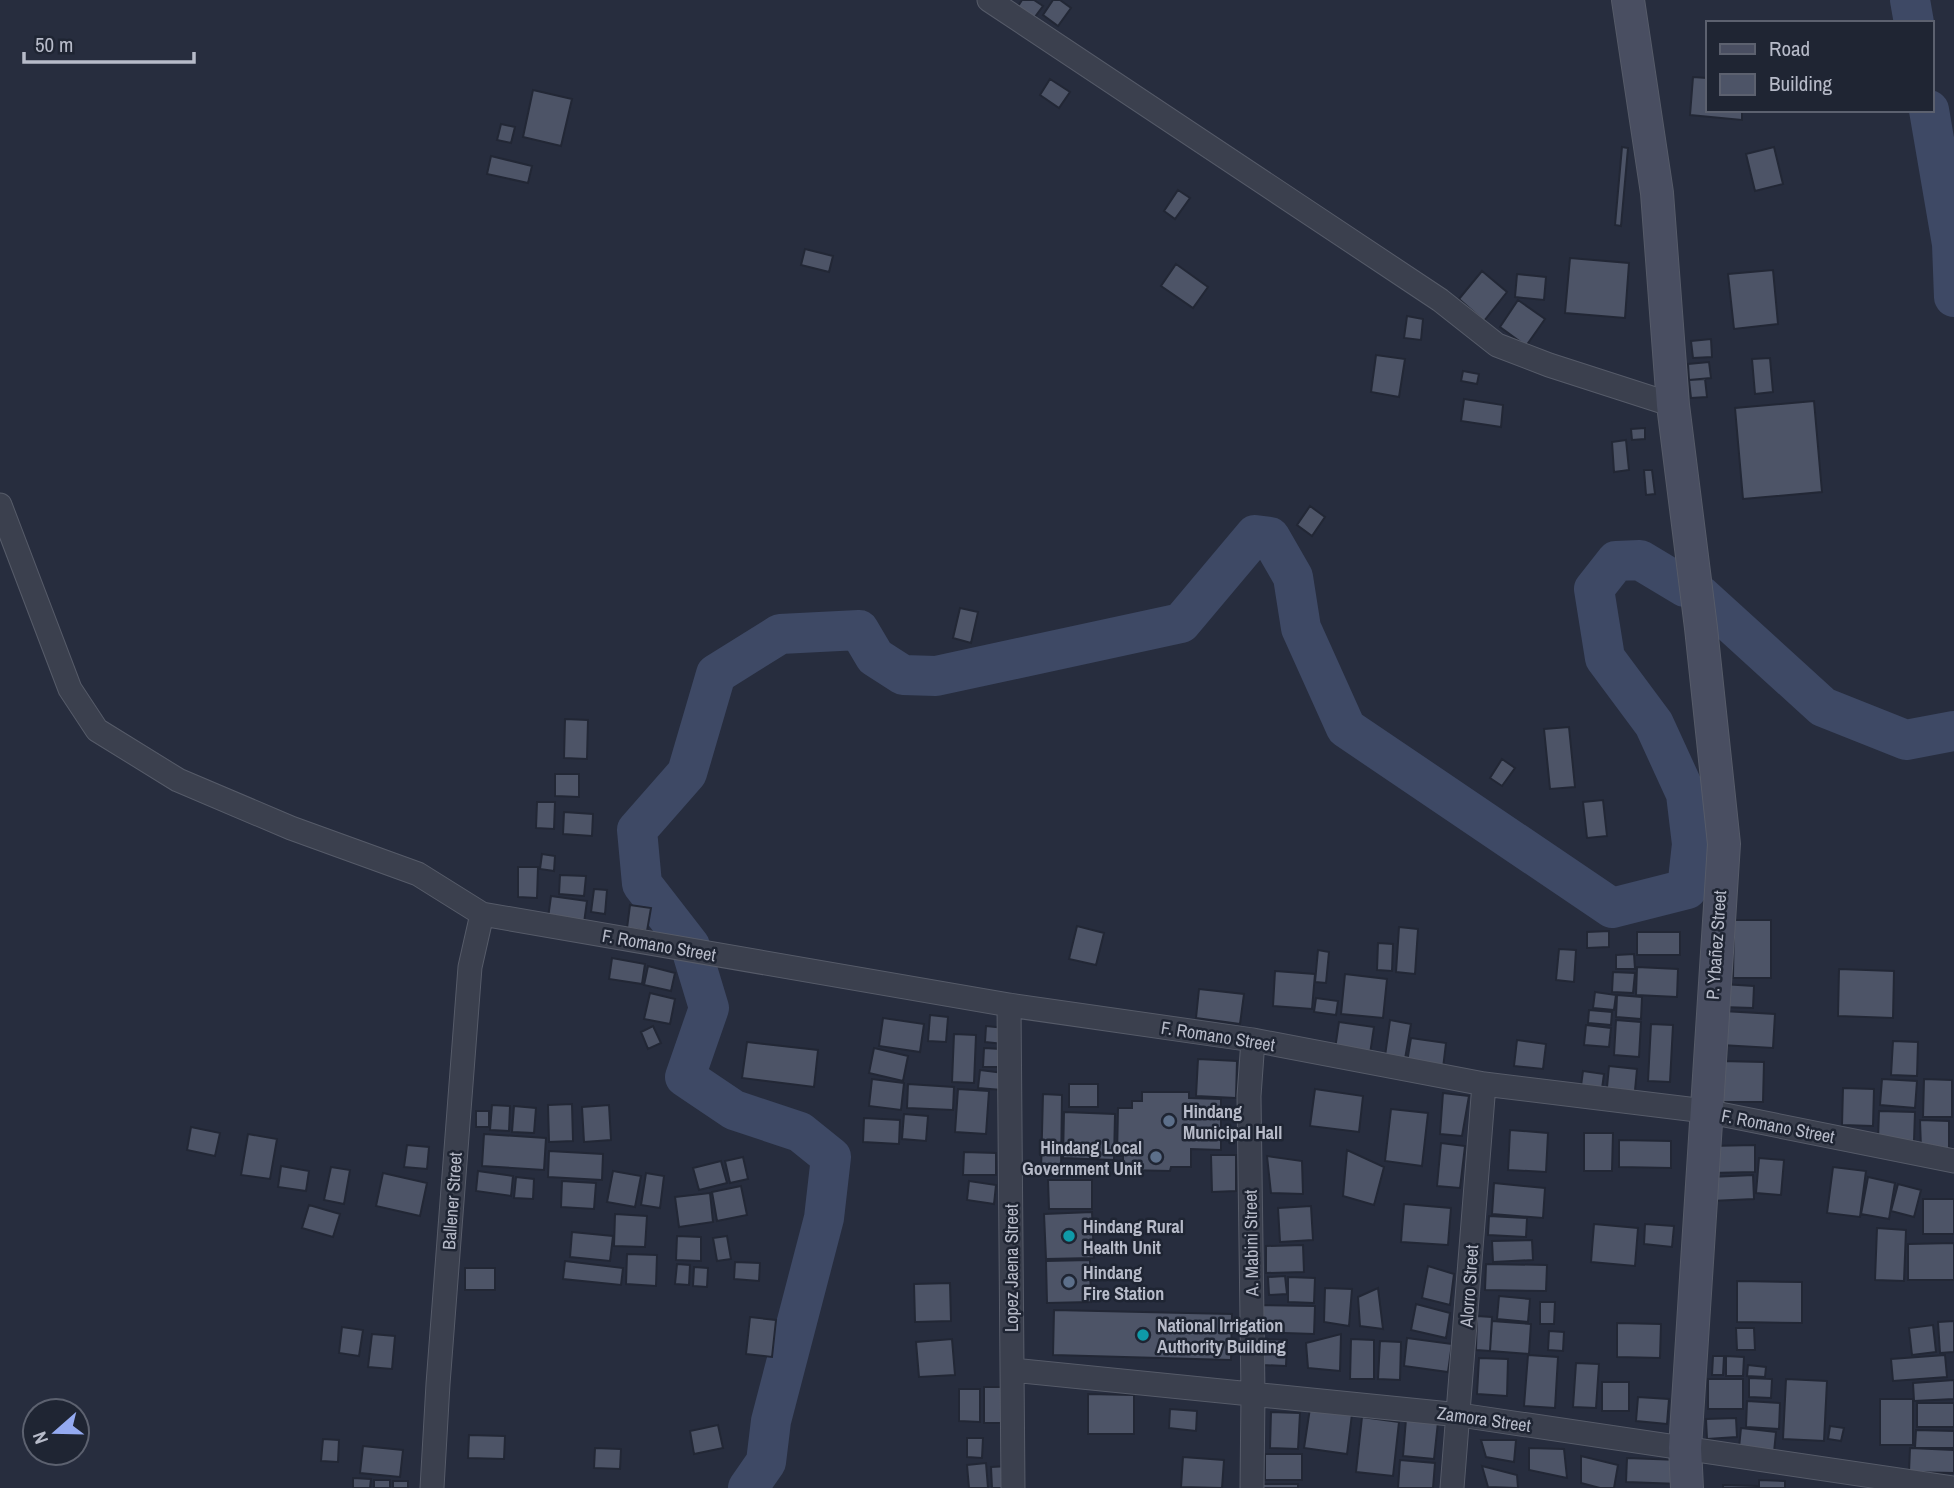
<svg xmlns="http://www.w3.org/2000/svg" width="1954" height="1488" font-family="'Archivo Narrow',sans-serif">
<rect width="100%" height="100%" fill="#272d3e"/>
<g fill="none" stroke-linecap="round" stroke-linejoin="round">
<!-- river -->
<path stroke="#3e4965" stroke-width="40" d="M 1910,0 L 1914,23
M 1929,110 L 1952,244 L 1954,297
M 1700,595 L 1823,707 L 1906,740 L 1954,731
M 690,946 L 642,884 L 637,830 L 687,773 L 716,674 L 780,634 L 859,630 L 875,657 L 903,675 L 936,676 L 1181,623 L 1255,535 L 1270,537 L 1293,577 L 1301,628 L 1346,728 L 1612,908 L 1687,889 L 1692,844 L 1686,794 L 1654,724 L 1605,658 L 1594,589 L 1616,561 L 1640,560 L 1685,587
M 693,955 L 709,1008 L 685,1077 L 734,1110 L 800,1132 L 831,1157 L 824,1218 L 771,1421 L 766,1462 L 748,1488"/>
</g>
<!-- building -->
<path fill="#4d5467" stroke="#222735" stroke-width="2" d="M 1022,0 L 1034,0 L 1043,6 L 1029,25 L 1013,14 Z
M 1053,0 L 1060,0 L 1071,8 L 1058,26 L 1043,15 Z
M 1693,77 L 1707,78 L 1707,110 L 1742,110 L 1742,120 L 1690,115 Z
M 1050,79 L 1070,92 L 1059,108 L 1040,95 Z
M 533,90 L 572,99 L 561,146 L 523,137 Z
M 501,124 L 515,127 L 511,143 L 497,140 Z
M 1622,147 L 1628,148 L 1621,226 L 1615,225 Z
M 1774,147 L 1783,184 L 1755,191 L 1746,154 Z
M 491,156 L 532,166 L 528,183 L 487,174 Z
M 1178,190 L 1190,198 L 1175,219 L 1164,211 Z
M 805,249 L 833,256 L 829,272 L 801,265 Z
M 1570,258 L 1629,263 L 1625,318 L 1565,313 Z
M 1176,264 L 1208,287 L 1193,308 L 1161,286 Z
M 1773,270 L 1778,324 L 1734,329 L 1728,274 Z
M 1482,271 L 1507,292 L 1484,321 L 1459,299 Z
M 1517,274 L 1546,277 L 1544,300 L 1515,297 Z
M 1518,300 L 1545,319 L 1526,346 L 1500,327 Z
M 1407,316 L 1423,319 L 1421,340 L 1404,338 Z
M 1711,339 L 1712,357 L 1693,358 L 1691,341 Z
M 1376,355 L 1405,359 L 1399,397 L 1371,392 Z
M 1770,358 L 1773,392 L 1755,394 L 1752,359 Z
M 1709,362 L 1711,378 L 1689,380 L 1688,364 Z
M 1463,371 L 1479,374 L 1477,384 L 1461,381 Z
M 1705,379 L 1707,397 L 1691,398 L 1689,380 Z
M 1464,399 L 1503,405 L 1501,427 L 1461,421 Z
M 1814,401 L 1822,492 L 1743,499 L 1735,408 Z
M 1645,428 L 1645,439 L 1632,440 L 1631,429 Z
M 1626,440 L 1629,470 L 1614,472 L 1612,442 Z
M 1644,470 L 1652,470 L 1655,494 L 1646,495 Z
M 1310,506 L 1325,517 L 1312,536 L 1297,525 Z
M 960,608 L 978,612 L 971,643 L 953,638 Z
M 565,719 L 588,720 L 587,759 L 564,758 Z
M 1569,727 L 1575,787 L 1550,789 L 1544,729 Z
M 1502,759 L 1515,768 L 1502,786 L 1490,778 Z
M 555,774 L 579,774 L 579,797 L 555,796 Z
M 1603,800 L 1607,836 L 1587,838 L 1583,802 Z
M 537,802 L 555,802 L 554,829 L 536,828 Z
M 564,812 L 593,814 L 592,836 L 563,834 Z
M 542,854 L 555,856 L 554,871 L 540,869 Z
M 518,867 L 538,867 L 537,898 L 518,897 Z
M 560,875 L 586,876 L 584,896 L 559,894 Z
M 594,889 L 607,890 L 605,914 L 591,912 Z
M 551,896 L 587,901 L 584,923 L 548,918 Z
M 630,905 L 651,908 L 647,931 L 627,928 Z
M 1734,920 L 1771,920 L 1771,978 L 1733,978 Z
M 1077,926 L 1104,933 L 1096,965 L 1069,959 Z
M 1399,927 L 1418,929 L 1415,974 L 1396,972 Z
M 1609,931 L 1609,947 L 1587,948 L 1587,932 Z
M 1637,932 L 1680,932 L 1680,955 L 1637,955 Z
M 1378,943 L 1393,944 L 1392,971 L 1377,970 Z
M 1559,949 L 1576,950 L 1574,982 L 1556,980 Z
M 1318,950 L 1329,952 L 1326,983 L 1315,982 Z
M 1634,954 L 1635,969 L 1616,969 L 1616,955 Z
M 612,958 L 645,964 L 642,984 L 609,979 Z
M 648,966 L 675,973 L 671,991 L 644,985 Z
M 1637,967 L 1678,969 L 1677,997 L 1636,995 Z
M 1839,969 L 1894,971 L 1893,1018 L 1838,1016 Z
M 1275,971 L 1315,974 L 1312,1009 L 1273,1006 Z
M 1613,972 L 1635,973 L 1633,993 L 1612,992 Z
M 1345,974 L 1387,979 L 1383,1018 L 1341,1014 Z
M 1722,984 L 1754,986 L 1753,1008 L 1721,1007 Z
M 1199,989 L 1244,994 L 1240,1024 L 1196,1018 Z
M 1595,992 L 1616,995 L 1614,1010 L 1593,1008 Z
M 650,993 L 675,999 L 670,1024 L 644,1019 Z
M 1617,995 L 1642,997 L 1641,1019 L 1616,1017 Z
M 1316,998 L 1338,1001 L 1336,1015 L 1314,1012 Z
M 1589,1010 L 1612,1012 L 1611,1025 L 1588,1023 Z
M 1723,1011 L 1775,1014 L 1773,1048 L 1721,1045 Z
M 930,1015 L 948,1017 L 946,1042 L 928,1041 Z
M 883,1018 L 924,1024 L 920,1052 L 879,1046 Z
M 1390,1020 L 1411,1024 L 1405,1059 L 1385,1056 Z
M 1616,1020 L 1641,1022 L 1639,1057 L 1614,1055 Z
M 1339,1022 L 1374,1027 L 1370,1054 L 1335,1049 Z
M 1651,1024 L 1673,1025 L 1670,1082 L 1648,1081 Z
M 1586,1025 L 1611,1028 L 1609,1047 L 1584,1045 Z
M 653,1026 L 661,1043 L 648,1049 L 641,1032 Z
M 986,1026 L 1005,1028 L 1004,1044 L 985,1042 Z
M 954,1034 L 976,1035 L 974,1083 L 952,1082 Z
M 1411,1038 L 1446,1043 L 1443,1068 L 1407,1062 Z
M 1517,1040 L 1546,1044 L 1543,1069 L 1514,1066 Z
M 1893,1041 L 1918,1042 L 1917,1076 L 1891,1075 Z
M 747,1042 L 818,1050 L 814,1087 L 742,1078 Z
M 874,1048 L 908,1056 L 903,1081 L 869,1073 Z
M 984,1048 L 1001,1049 L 1000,1067 L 983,1067 Z
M 1198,1059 L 1237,1061 L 1236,1098 L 1196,1096 Z
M 1720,1061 L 1764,1062 L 1763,1102 L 1720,1102 Z
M 1609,1066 L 1637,1069 L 1634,1101 L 1606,1098 Z
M 980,1070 L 1004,1073 L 1002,1090 L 978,1088 Z
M 1583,1071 L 1604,1074 L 1601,1096 L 1580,1093 Z
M 872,1079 L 904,1083 L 901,1110 L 869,1106 Z
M 1882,1079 L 1917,1081 L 1915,1108 L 1880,1105 Z
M 1924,1079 L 1952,1080 L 1952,1117 L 1923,1117 Z
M 908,1084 L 954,1087 L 953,1110 L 907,1108 Z
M 1069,1084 L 1098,1084 L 1098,1107 L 1069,1107 Z
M 1843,1088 L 1874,1089 L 1873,1126 L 1842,1125 Z
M 958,1089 L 989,1091 L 986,1134 L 955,1132 Z
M 1315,1089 L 1363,1096 L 1359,1132 L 1310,1126 Z
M 1142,1092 L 1189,1092 L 1189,1098 L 1221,1099 L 1221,1150 L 1191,1149 L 1191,1167 L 1171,1167 L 1170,1171 L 1123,1170 L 1123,1156 L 1117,1156 L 1118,1108 L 1132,1108 L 1132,1101 L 1142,1101 Z
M 1443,1093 L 1469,1096 L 1462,1136 L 1440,1134 Z
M 1043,1094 L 1062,1095 L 1061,1172 L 1041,1171 Z
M 572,1104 L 573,1141 L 549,1142 L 548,1105 Z
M 492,1105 L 510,1106 L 509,1131 L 490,1130 Z
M 609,1105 L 611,1140 L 584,1142 L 582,1107 Z
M 514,1106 L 536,1108 L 534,1133 L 512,1132 Z
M 1391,1109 L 1428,1113 L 1422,1166 L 1385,1161 Z
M 476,1111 L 489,1111 L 489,1127 L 476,1127 Z
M 1879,1111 L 1915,1112 L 1914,1141 L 1878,1140 Z
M 1064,1112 L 1115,1114 L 1114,1160 L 1063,1158 Z
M 904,1114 L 928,1116 L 926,1141 L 902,1139 Z
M 864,1118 L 900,1120 L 899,1144 L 863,1142 Z
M 1920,1120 L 1949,1121 L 1949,1149 L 1921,1149 Z
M 191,1127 L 220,1133 L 215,1156 L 187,1150 Z
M 1510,1130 L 1548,1133 L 1546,1172 L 1508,1170 Z
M 1584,1133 L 1613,1133 L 1612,1171 L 1584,1171 Z
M 248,1134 L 277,1139 L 270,1179 L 241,1175 Z
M 484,1134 L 546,1138 L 544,1170 L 482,1166 Z
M 1619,1140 L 1671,1141 L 1671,1168 L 1619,1167 Z
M 1441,1143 L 1465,1146 L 1460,1188 L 1437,1186 Z
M 407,1145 L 429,1147 L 427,1169 L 404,1167 Z
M 1755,1145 L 1755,1172 L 1710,1173 L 1709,1146 Z
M 1347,1150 L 1384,1167 L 1374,1205 L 1343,1196 Z
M 549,1151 L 603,1154 L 602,1180 L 548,1177 Z
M 964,1152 L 996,1153 L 996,1175 L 963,1175 Z
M 1211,1155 L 1236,1155 L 1236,1191 L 1212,1192 Z
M 1267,1156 L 1302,1161 L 1303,1194 L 1271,1193 Z
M 743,1157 L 748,1179 L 730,1183 L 725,1161 Z
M 1759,1158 L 1784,1160 L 1781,1195 L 1756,1193 Z
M 721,1161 L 727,1183 L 699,1190 L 693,1168 Z
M 281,1166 L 309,1171 L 306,1191 L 278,1187 Z
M 331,1167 L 350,1170 L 344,1204 L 324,1200 Z
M 1833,1167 L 1866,1171 L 1860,1217 L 1827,1213 Z
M 478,1171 L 513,1176 L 511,1196 L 476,1191 Z
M 613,1171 L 641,1176 L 635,1207 L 607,1202 Z
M 383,1173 L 427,1183 L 420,1216 L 376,1206 Z
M 646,1173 L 664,1176 L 660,1208 L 641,1205 Z
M 1753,1175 L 1754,1199 L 1711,1201 L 1710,1177 Z
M 516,1177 L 534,1179 L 533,1199 L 514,1198 Z
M 1868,1177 L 1895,1183 L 1889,1219 L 1861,1214 Z
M 1048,1180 L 1092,1180 L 1092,1209 L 1049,1209 Z
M 562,1181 L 596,1183 L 594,1209 L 561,1207 Z
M 969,1181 L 996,1185 L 994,1204 L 967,1200 Z
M 1494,1183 L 1545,1188 L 1543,1218 L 1492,1214 Z
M 1898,1184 L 1921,1190 L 1914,1217 L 1891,1211 Z
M 741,1186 L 747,1215 L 717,1221 L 712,1192 Z
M 710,1193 L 713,1222 L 679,1227 L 675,1197 Z
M 1923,1199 L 1954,1199 L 1954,1234 L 1923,1234 Z
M 1404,1204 L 1451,1208 L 1448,1245 L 1401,1242 Z
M 309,1205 L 340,1214 L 333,1237 L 302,1228 Z
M 1311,1206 L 1313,1240 L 1280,1242 L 1278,1208 Z
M 1092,1212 L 1094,1258 L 1046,1259 L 1044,1214 Z
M 615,1214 L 647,1216 L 645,1247 L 614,1246 Z
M 1489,1216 L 1527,1218 L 1526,1237 L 1488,1235 Z
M 1594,1224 L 1638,1228 L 1635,1266 L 1591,1262 Z
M 1645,1224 L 1674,1226 L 1672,1247 L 1644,1244 Z
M 1877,1228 L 1906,1230 L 1904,1281 L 1875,1280 Z
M 572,1232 L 613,1236 L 610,1261 L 570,1257 Z
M 677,1236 L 701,1237 L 701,1261 L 676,1260 Z
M 727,1236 L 731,1259 L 717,1261 L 713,1238 Z
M 1532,1240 L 1533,1260 L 1493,1262 L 1492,1241 Z
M 1954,1243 L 1954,1280 L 1908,1280 L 1908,1244 Z
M 1303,1245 L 1304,1272 L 1266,1273 L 1266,1246 Z
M 627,1254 L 657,1255 L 656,1286 L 626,1284 Z
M 1090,1260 L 1091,1302 L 1047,1303 L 1046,1261 Z
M 565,1261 L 623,1268 L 621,1285 L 563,1279 Z
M 735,1262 L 760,1263 L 759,1281 L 734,1279 Z
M 677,1264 L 690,1265 L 689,1285 L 675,1284 Z
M 1486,1264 L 1547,1265 L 1546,1291 L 1485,1290 Z
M 1428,1266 L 1454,1274 L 1450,1305 L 1422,1298 Z
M 694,1267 L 708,1268 L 707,1287 L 693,1286 Z
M 465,1268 L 495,1268 L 495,1290 L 465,1290 Z
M 1285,1276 L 1287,1294 L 1269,1295 L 1268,1277 Z
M 1288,1277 L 1315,1278 L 1314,1303 L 1288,1302 Z
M 1737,1281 L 1802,1282 L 1802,1323 L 1737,1322 Z
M 950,1283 L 951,1321 L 915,1322 L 914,1284 Z
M 1325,1288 L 1352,1289 L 1349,1326 L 1324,1322 Z
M 1378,1288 L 1383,1329 L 1360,1326 L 1358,1297 Z
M 1499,1296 L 1530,1299 L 1528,1322 L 1497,1319 Z
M 1540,1302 L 1555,1302 L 1554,1324 L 1540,1324 Z
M 1416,1304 L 1450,1313 L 1446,1338 L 1411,1330 Z
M 1259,1305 L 1315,1306 L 1314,1334 L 1258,1332 Z
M 1054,1310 L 1232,1314 L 1231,1360 L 1053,1355 Z
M 1477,1316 L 1492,1317 L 1490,1351 L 1476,1350 Z
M 750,1317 L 776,1320 L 772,1357 L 746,1354 Z
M 1492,1321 L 1531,1324 L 1529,1354 L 1490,1351 Z
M 1954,1321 L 1954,1352 L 1940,1353 L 1938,1322 Z
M 1617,1323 L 1661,1324 L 1660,1358 L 1617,1357 Z
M 1933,1325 L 1936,1352 L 1912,1355 L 1909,1328 Z
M 342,1327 L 363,1330 L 359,1356 L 339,1353 Z
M 1736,1328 L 1754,1328 L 1755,1350 L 1737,1350 Z
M 1549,1331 L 1564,1332 L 1563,1351 L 1548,1350 Z
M 372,1334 L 395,1336 L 392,1369 L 368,1367 Z
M 1341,1334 L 1340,1371 L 1308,1368 L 1306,1343 Z
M 1407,1338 L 1452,1344 L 1448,1372 L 1404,1366 Z
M 952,1339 L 955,1375 L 919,1377 L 916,1342 Z
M 1263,1339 L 1287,1340 L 1286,1366 L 1262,1365 Z
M 1351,1339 L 1374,1340 L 1374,1379 L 1350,1379 Z
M 1380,1341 L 1401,1342 L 1400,1380 L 1378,1379 Z
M 1528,1355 L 1558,1357 L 1555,1408 L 1524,1406 Z
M 1945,1355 L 1947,1377 L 1893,1381 L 1891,1359 Z
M 1713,1356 L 1724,1356 L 1723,1375 L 1712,1375 Z
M 1726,1356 L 1744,1357 L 1743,1376 L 1726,1376 Z
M 1479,1358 L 1508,1359 L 1507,1396 L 1477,1394 Z
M 1576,1363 L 1599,1364 L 1596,1408 L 1573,1407 Z
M 1748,1365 L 1766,1367 L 1765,1377 L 1747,1376 Z
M 1749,1378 L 1772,1379 L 1771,1398 L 1749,1397 Z
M 1708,1379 L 1743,1379 L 1743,1409 L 1708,1409 Z
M 1786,1379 L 1827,1381 L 1824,1441 L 1783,1439 Z
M 1954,1380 L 1954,1399 L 1914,1401 L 1913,1383 Z
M 1602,1382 L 1629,1382 L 1629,1411 L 1602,1411 Z
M 984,1387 L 1006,1387 L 1006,1423 L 984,1423 Z
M 959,1389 L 980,1389 L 980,1422 L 959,1421 Z
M 1088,1394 L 1134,1395 L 1134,1434 L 1088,1434 Z
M 1638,1397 L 1669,1399 L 1667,1424 L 1636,1421 Z
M 1880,1399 L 1913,1399 L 1913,1445 L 1880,1445 Z
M 1747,1401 L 1780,1403 L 1779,1429 L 1746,1427 Z
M 1917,1403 L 1954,1403 L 1954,1427 L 1917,1427 Z
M 1310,1408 L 1352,1414 L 1347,1454 L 1304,1448 Z
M 1170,1409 L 1197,1411 L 1196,1431 L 1169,1428 Z
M 1271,1412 L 1300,1413 L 1298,1449 L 1270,1448 Z
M 1362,1417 L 1399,1422 L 1393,1476 L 1356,1472 Z
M 1736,1418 L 1737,1437 L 1707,1439 L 1706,1419 Z
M 1406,1419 L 1438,1422 L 1434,1459 L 1403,1456 Z
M 718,1425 L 723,1448 L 694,1454 L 690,1431 Z
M 1830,1426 L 1844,1428 L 1841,1441 L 1828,1439 Z
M 1741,1428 L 1776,1432 L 1774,1452 L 1739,1448 Z
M 1916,1430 L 1954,1431 L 1954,1448 L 1915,1448 Z
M 469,1435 L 505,1436 L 504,1459 L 468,1458 Z
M 967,1438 L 983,1438 L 982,1458 L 967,1457 Z
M 323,1439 L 339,1440 L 338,1462 L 321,1461 Z
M 1481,1440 L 1516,1440 L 1514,1462 L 1486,1457 Z
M 363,1446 L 403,1450 L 400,1477 L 360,1473 Z
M 595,1448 L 621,1449 L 620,1469 L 594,1468 Z
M 1529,1448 L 1564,1449 L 1567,1478 L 1529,1470 Z
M 1910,1448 L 1954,1450 L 1954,1473 L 1909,1472 Z
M 1265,1454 L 1302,1454 L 1302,1480 L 1265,1480 Z
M 1581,1456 L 1618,1465 L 1614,1488 L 1600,1488 L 1581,1483 Z
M 1183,1457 L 1224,1460 L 1222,1488 L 1181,1487 Z
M 1627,1458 L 1680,1460 L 1680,1484 L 1626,1482 Z
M 1400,1460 L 1435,1463 L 1433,1488 L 1398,1488 Z
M 986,1463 L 988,1488 L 969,1488 L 967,1465 Z
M 1009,1466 L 1010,1488 L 992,1488 L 991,1467 Z
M 1482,1466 L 1517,1475 L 1518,1488 L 1488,1487 Z
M 353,1478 L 371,1479 L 370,1488 L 353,1488 Z
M 374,1480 L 390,1480 L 390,1488 L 374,1488 Z
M 1759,1480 L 1785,1481 L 1785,1488 L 1759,1488 Z
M 393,1481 L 408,1481 L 408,1488 L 393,1488 Z
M 1263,1484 L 1298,1484 L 1298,1488 L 1263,1488 Z
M 1723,1485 L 1757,1486 L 1757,1488 L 1723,1488 Z"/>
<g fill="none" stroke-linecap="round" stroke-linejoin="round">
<!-- street casing -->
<g stroke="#565b69" stroke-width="25">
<path id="street" d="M 989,0 L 1440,300 L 1497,345 L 1549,365 L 1673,405
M 0,505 L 70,689 L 97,730 L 178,780 L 291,828 L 418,874 L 482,914 L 1009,1005 L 1253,1040 L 1484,1084 L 1705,1111 L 1954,1161
M 1009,1005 L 1013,1488
M 1012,1370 L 1460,1415 L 1953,1488
M 432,1488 L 438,1384 L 470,967 L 482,914
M 1252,1488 L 1253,1394 L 1249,1096 L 1253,1040
M 1452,1488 L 1484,1084"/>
</g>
<!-- secondary casing -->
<g stroke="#565b69" stroke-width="34">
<path id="secondary" d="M 1628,0 L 1657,193 L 1673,405 L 1701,628 L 1724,844 L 1685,1448 L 1687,1488"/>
</g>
<!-- street -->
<use href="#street" stroke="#3b404e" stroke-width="23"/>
<!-- secondary -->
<use href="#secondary" stroke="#494e61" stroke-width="32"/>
</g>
<!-- markers -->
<g fill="#5c6f8a" stroke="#1f2533" stroke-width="2.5">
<circle cx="1169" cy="1121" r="7"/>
<circle cx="1156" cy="1157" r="7"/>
<circle cx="1069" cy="1282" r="7"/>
</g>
<g fill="#0f9aa8" stroke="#1f2533" stroke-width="2.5">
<circle cx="1069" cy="1236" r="7"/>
<circle cx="1143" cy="1335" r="7"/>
</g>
<g text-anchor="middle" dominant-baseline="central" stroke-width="5" stroke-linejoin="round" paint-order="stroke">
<!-- street labels -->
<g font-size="18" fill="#b7bbc9" stroke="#1f2533">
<text transform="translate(659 945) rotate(10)">F. Romano Street</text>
<text transform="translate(1716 945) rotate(-86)">P. Ybañez Street</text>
<text transform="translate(1218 1036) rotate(9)">F. Romano Street</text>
<text transform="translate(1778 1126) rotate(11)">F. Romano Street</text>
<text transform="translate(452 1201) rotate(-86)">Ballener Street</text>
<text transform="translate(1251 1243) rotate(-91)">A. Mabini Street</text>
<text transform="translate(1011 1268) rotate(-90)">Lopez Jaena Street</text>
<text transform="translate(1469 1286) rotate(-86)">Alorro Street</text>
<text transform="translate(1484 1419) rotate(8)">Zamora Street</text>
</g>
<!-- poi labels -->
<g font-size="18" font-weight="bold" fill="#b7bbc9" stroke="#1f2533" text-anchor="start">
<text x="1183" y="1111">Hindang<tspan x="1183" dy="21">Municipal Hall</tspan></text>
<text x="1142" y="1147" text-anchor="end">Hindang Local<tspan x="1142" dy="21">Government Unit</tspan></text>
<text x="1083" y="1226">Hindang Rural<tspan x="1083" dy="21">Health Unit</tspan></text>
<text x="1083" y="1272">Hindang<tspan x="1083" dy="21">Fire Station</tspan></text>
<text x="1157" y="1325">National Irrigation<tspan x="1157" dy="21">Authority Building</tspan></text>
</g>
</g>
<!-- legend -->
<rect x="1706" y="21" width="228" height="91" fill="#1f2533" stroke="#5c616f" stroke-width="2"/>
<rect x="1720" y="44" width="35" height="10" fill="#494e61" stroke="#5c616f" stroke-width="2"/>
<text x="1769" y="56" font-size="21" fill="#b7bbc9">Road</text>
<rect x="1720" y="74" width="35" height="21" fill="#4d5467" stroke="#5c616f" stroke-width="2"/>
<text x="1769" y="91" font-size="21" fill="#b7bbc9">Building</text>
<!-- north arrow -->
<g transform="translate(56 1432) rotate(250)"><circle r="33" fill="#1f2533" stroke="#5c616f" stroke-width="2"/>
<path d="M0-5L12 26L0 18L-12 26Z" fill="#94aaf1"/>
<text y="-10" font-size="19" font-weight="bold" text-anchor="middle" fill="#b7bbc9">N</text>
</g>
<!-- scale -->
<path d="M24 52v10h170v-10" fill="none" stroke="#b7bbc9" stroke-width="3.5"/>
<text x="35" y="52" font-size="21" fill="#b7bbc9" stroke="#1f2533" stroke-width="5" paint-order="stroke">50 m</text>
</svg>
